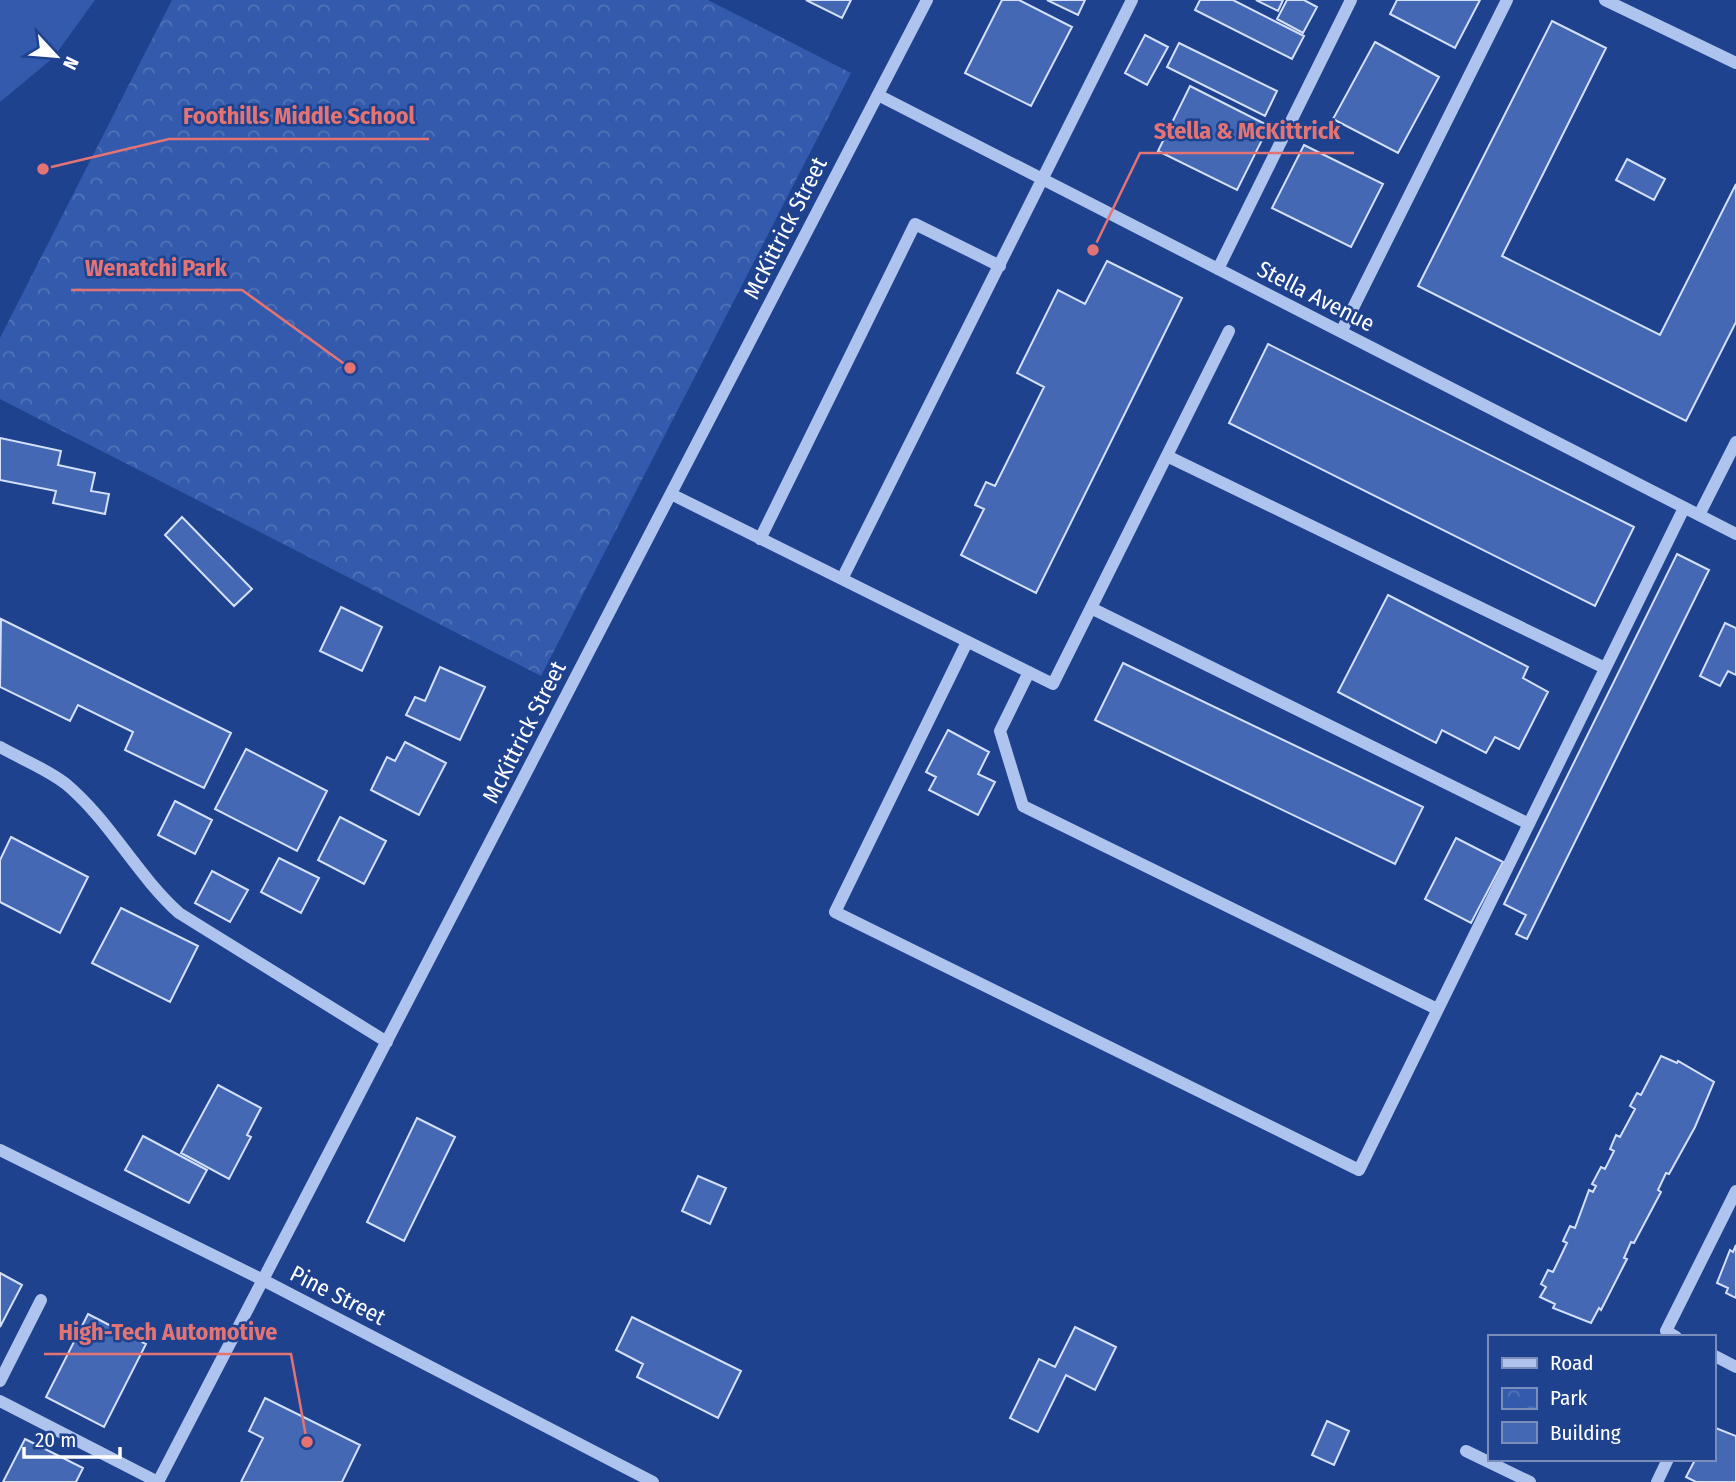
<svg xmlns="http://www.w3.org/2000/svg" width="1736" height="1482" font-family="'Fira Sans Condensed',sans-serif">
<defs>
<pattern id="park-crowns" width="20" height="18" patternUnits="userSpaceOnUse" patternTransform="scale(1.75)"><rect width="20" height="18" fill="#335aac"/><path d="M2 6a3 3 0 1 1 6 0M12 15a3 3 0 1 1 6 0" fill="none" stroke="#5273b8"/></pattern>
</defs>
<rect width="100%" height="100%" fill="#1f428f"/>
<!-- green -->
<path fill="#335aac" d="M 0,0 L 95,0 L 53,58 L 0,102 Z"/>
<!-- park -->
<path fill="url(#park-crowns)" d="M 172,0 L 708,0 L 851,73 L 541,676 L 0,399 L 0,338 Z"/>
<!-- building -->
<path fill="#4468b4" stroke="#d4e0f9" stroke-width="2" d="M 806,0 L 851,0 L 842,18 Z
M 1002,0 L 1019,0 L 1072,27 L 1031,106 L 965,73 Z
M 1047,0 L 1085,0 L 1078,15 Z
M 1200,0 L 1233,0 L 1304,36 L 1292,59 L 1195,10 Z
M 1256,0 L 1283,0 L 1278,11 Z
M 1287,0 L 1304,0 L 1317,7 L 1303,33 L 1277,19 Z
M 1397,0 L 1480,0 L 1455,48 L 1390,14 Z
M 1552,21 L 1606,48 L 1502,256 L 1660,335 L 1736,184 L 1736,322 L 1686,421 L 1418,286 Z
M 1145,35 L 1168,47 L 1147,85 L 1125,73 Z
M 1375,42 L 1439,77 L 1398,153 L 1333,119 Z
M 1179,43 L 1277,91 L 1265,116 L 1167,67 Z
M 1190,86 L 1269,126 L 1237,190 L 1158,151 Z
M 1304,145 L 1383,184 L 1351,247 L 1272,208 Z
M 1627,159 L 1665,179 L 1654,200 L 1616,180 Z
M 1107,261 L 1182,298 L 1036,593 L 961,555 L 984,509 L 975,505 L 986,482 L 995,486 L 1044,387 L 1017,373 L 1058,290 L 1085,304 Z
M 1268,344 L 1634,527 L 1595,606 L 1229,423 Z
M 0,438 L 61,451 L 58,465 L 95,473 L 91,491 L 109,494 L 105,514 L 53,503 L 56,491 L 0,480 Z
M 182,517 L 252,589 L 234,606 L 165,535 Z
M 1677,554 L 1709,570 L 1527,939 L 1516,934 L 1526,915 L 1504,904 Z
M 1388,595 L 1528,667 L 1523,678 L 1548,692 L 1519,749 L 1495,737 L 1486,753 L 1442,730 L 1436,743 L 1338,692 Z
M 341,607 L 382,627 L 362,671 L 320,651 Z
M 1,619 L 231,733 L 204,788 L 125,750 L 133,732 L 78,705 L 70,721 L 0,687 Z
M 1725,623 L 1736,628 L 1736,675 L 1728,671 L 1720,686 L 1700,676 Z
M 1123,663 L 1423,807 L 1395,864 L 1095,720 Z
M 440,667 L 485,687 L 460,740 L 406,715 L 415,697 L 425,701 Z
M 948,730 L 989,752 L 978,774 L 995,782 L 978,815 L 929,790 L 936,777 L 926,772 Z
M 405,742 L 446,763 L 419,815 L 371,790 L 387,757 L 395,761 Z
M 246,749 L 327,791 L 297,851 L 215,809 Z
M 175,801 L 212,820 L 195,854 L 158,835 Z
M 340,817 L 386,841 L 364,884 L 318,860 Z
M 11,837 L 88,877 L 60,933 L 0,902 L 0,860 Z
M 1456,838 L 1503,862 L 1471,923 L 1425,899 Z
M 279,858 L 319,878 L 301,913 L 261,892 Z
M 212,871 L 248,890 L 230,922 L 195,903 Z
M 121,908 L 198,946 L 170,1002 L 92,963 Z
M 1661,1056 L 1677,1063 L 1678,1061 L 1714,1082 L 1695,1127 L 1669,1174 L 1666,1173 L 1658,1190 L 1661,1192 L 1634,1243 L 1631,1242 L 1624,1258 L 1627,1259 L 1601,1310 L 1599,1308 L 1591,1323 L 1553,1308 L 1555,1304 L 1540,1297 L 1546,1287 L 1541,1284 L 1548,1270 L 1553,1272 L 1567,1243 L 1563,1241 L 1570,1226 L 1575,1228 L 1589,1190 L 1593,1192 L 1596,1186 L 1592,1184 L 1601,1167 L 1605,1169 L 1614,1151 L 1610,1149 L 1616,1135 L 1620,1137 L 1635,1109 L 1630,1106 L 1637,1093 L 1641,1095 Z
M 218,1085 L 261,1108 L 247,1135 L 251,1137 L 229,1179 L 181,1153 Z
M 417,1118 L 455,1137 L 404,1241 L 367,1222 Z
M 143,1136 L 207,1170 L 189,1203 L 125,1170 Z
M 698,1176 L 726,1188 L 710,1224 L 682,1211 Z
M 1736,1245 L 1736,1298 L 1726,1293 L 1728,1288 L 1717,1283 L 1730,1250 L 1733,1252 Z
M 0,1273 L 22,1285 L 0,1327 Z
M 88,1314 L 146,1344 L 104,1427 L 46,1397 Z
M 632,1317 L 741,1371 L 718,1418 L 637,1377 L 643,1364 L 616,1350 Z
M 1075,1327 L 1116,1347 L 1095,1390 L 1066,1375 L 1038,1432 L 1010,1418 L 1039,1359 L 1055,1367 Z
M 265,1398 L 360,1445 L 342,1482 L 241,1482 L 263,1438 L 249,1431 Z
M 1327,1421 L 1349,1431 L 1334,1465 L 1312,1455 Z
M 1713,1427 L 1736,1436 L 1736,1482 L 1696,1482 L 1686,1477 L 1695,1460 L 1692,1459 L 1713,1459 Z
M 25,1439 L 83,1468 L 76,1482 L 3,1482 Z"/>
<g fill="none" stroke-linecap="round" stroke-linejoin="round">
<!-- minor -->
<path stroke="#aec3ed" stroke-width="12" d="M 1605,0 L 1736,63
M 878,95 L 1736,534
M 1218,269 L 1351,0
M 1341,332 L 1507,0
M 1167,456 L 1605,668
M 671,494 L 1053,684 L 1229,331
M 1699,515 L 1736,442
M 760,539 L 915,224 L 1000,266
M 842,579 L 1132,0
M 1091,608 L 1529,824
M 967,642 L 835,912 L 1359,1170 L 1684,508
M 1029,672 L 1000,731 L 1023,806 L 1437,1009
M 0,747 C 21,759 47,769 66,784 C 110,821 136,874 179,913 L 387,1042
M 0,1150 L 263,1280 L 653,1482
M 1676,1337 L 1666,1331 L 1736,1191
M 1713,1355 L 1736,1367
M 0,1381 L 41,1300
M 0,1401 L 158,1482
M 1466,1451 L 1530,1482
M 158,1482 L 927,0
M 1657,1482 L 1668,1459"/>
</g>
<g text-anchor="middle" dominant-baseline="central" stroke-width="5" stroke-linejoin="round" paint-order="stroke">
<!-- street labels -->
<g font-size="23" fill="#fff" stroke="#1f428f">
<text transform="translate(785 228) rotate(-63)">McKittrick Street</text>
<text transform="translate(1316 296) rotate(27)">Stella Avenue</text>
<text transform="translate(524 732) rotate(-63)">McKittrick Street</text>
<text transform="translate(338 1295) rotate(27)">Pine Street</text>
</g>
</g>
<!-- callouts -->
<path fill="none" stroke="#e47373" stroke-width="2.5" d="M43 169L169 139H429M1093 250L1140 153H1354M350 368L242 290H71M307 1442L291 1354H44"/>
<g fill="#e47373" stroke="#1f428f" stroke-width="2.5">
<circle cx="43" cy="169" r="7"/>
<circle cx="1093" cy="250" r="7"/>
<circle cx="350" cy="368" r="7"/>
<circle cx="307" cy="1442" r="7"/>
</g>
<g font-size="24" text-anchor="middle" font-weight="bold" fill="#e47373" stroke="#1f428f" stroke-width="5" stroke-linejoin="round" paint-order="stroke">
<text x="299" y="124">Foothills Middle School</text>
<text x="1247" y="139">Stella &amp; McKittrick</text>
<text x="156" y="276">Wenatchi Park</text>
<text x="168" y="1340">High-Tech Automotive</text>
</g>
<!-- legend -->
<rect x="1488" y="1335" width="228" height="126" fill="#1f428f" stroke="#798ebc" stroke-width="2"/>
<rect x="1502" y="1358" width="35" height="10" fill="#aec3ed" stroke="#798ebc" stroke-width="2"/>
<text x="1550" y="1370" font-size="21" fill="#ffffff">Road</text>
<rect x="1502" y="1388" width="35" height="21" fill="url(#park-crowns)" stroke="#798ebc" stroke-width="2"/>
<text x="1550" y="1405" font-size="21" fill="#ffffff">Park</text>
<rect x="1502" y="1422" width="35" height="21" fill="#4468b4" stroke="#798ebc" stroke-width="2"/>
<text x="1550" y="1440" font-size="21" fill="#ffffff">Building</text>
<!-- north arrow -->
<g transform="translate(56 56) rotate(116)" stroke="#1f428f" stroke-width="5" paint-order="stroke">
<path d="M0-5L12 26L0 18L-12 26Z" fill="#ffffff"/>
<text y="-10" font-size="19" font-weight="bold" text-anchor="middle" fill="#ffffff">N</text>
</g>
<!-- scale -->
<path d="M24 1447v10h96v-10" fill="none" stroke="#ffffff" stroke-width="3.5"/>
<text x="35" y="1447" font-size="21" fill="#ffffff" stroke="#1f428f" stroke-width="5" paint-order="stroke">20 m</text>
</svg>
